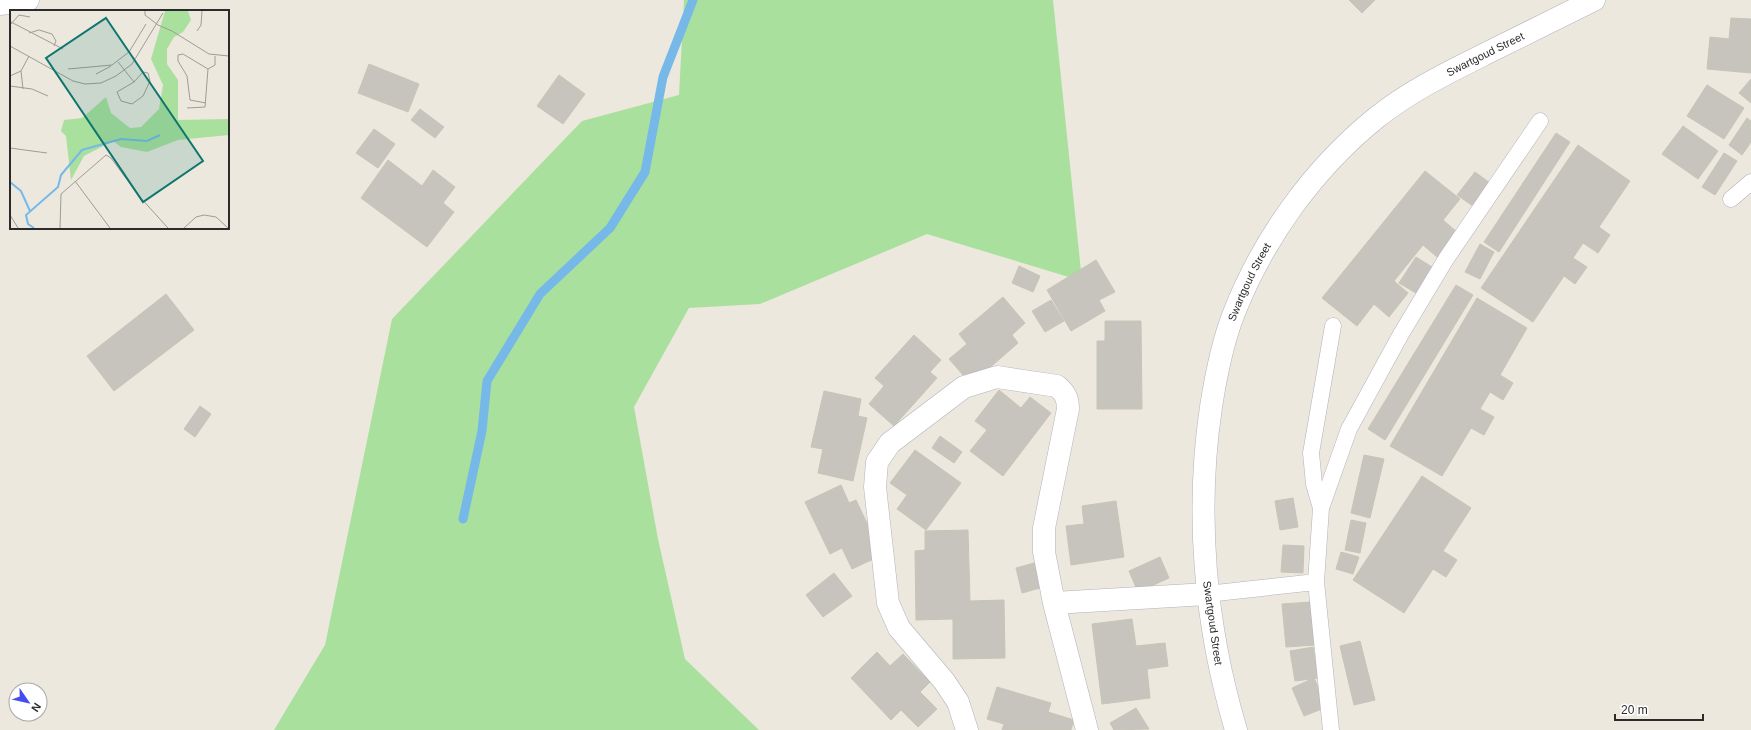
<svg xmlns="http://www.w3.org/2000/svg" width="1751" height="730" font-family="Arial,sans-serif">
<rect width="100%" height="100%" fill="#ece8dd"/>
<!-- green -->
<path fill="#aae09d" d="M 684,0 L 1053,0 L 1082,281 L 927,234 L 760,304 L 689,308 L 634,407 L 658,539 L 685,659 L 759,730 L 274,730 L 325,645 L 392,319 L 582,121 L 679,95 Z"/>
<g fill="none" stroke-linecap="round" stroke-linejoin="round">
<!-- stream -->
<path stroke="#76b9e8" stroke-width="9" d="M 463,519 L 482,431 L 487,381 L 540,294 L 610,228 L 645,172 L 663,77 L 693,0"/>
</g>
<!-- building -->
<path fill="#c7c4bd" stroke="#c7c4b7" d="M 1349,0 L 1375,0 L 1362,13 Z
M 1731,18 L 1751,19 L 1751,73 L 1707,69 L 1710,37 L 1729,39 Z
M 369,64 L 419,84 L 408,112 L 358,93 Z
M 559,75 L 585,94 L 563,124 L 537,106 Z
M 1751,79 L 1751,103 L 1739,93 Z
M 1707,85 L 1744,108 L 1724,139 L 1687,116 Z
M 420,109 L 444,127 L 435,138 L 411,120 Z
M 1747,118 L 1751,121 L 1751,142 L 1742,155 L 1729,145 Z
M 1683,126 L 1718,151 L 1698,179 L 1662,154 Z
M 374,129 L 395,144 L 378,168 L 356,153 Z
M 1556,133 L 1570,142 L 1499,252 L 1484,242 Z
M 1578,145 L 1630,181 L 1599,227 L 1610,235 L 1598,253 L 1583,243 L 1573,258 L 1587,267 L 1575,284 L 1564,276 L 1533,322 L 1481,288 Z
M 1724,153 L 1737,161 L 1715,195 L 1702,187 Z
M 388,160 L 422,186 L 433,170 L 455,187 L 443,203 L 454,212 L 427,247 L 361,198 Z
M 1425,171 L 1460,199 L 1443,220 L 1457,232 L 1437,257 L 1423,245 L 1394,281 L 1408,293 L 1389,317 L 1374,304 L 1357,326 L 1322,298 Z
M 1475,172 L 1490,183 L 1473,206 L 1457,195 Z
M 1480,244 L 1494,252 L 1480,279 L 1465,272 Z
M 1416,257 L 1432,267 L 1416,293 L 1399,283 Z
M 1096,260 L 1115,292 L 1099,300 L 1105,311 L 1071,331 L 1047,290 Z
M 1019,266 L 1040,276 L 1033,292 L 1012,283 Z
M 1456,285 L 1473,295 L 1385,440 L 1368,429 Z
M 166,294 L 194,330 L 114,391 L 87,356 Z
M 1003,297 L 1025,323 L 1012,335 L 1018,343 L 971,384 L 949,359 L 967,344 L 959,334 Z
M 1477,298 L 1527,328 L 1500,375 L 1513,383 L 1503,400 L 1490,392 L 1480,409 L 1494,417 L 1484,435 L 1471,428 L 1442,476 L 1390,446 Z
M 1051,300 L 1064,321 L 1045,332 L 1032,311 Z
M 1105,321 L 1141,321 L 1142,409 L 1097,409 L 1097,341 L 1105,341 Z
M 914,335 L 941,360 L 930,372 L 937,378 L 894,426 L 869,404 L 884,386 L 875,378 Z
M 999,390 L 1021,408 L 1030,397 L 1051,413 L 1003,476 L 970,451 L 987,430 L 975,421 Z
M 824,391 L 861,399 L 858,416 L 867,418 L 853,481 L 818,473 L 823,449 L 811,447 Z
M 200,406 L 211,414 L 195,437 L 184,429 Z
M 940,436 L 962,452 L 954,463 L 932,448 Z
M 915,450 L 961,483 L 926,530 L 897,509 L 907,495 L 890,483 Z
M 1364,455 L 1384,459 L 1370,518 L 1351,513 Z
M 1422,476 L 1471,508 L 1443,551 L 1457,560 L 1446,577 L 1433,569 L 1404,613 L 1353,580 Z
M 841,485 L 849,503 L 856,500 L 882,555 L 852,569 L 842,548 L 830,554 L 805,502 Z
M 1293,498 L 1298,527 L 1280,530 L 1275,501 Z
M 1116,501 L 1124,557 L 1071,565 L 1066,526 L 1084,524 L 1082,506 Z
M 1351,520 L 1366,523 L 1360,553 L 1345,550 Z
M 968,530 L 970,601 L 1004,600 L 1005,658 L 953,659 L 953,619 L 916,620 L 915,551 L 925,550 L 925,531 Z
M 1283,545 L 1304,546 L 1303,573 L 1281,572 Z
M 1341,552 L 1359,557 L 1353,574 L 1336,569 Z
M 1160,557 L 1169,578 L 1138,592 L 1129,571 Z
M 1034,563 L 1040,588 L 1022,593 L 1016,568 Z
M 834,573 L 852,596 L 823,617 L 806,595 Z
M 1311,602 L 1315,645 L 1286,647 L 1282,604 Z
M 1132,619 L 1136,646 L 1165,643 L 1168,666 L 1147,669 L 1150,698 L 1102,704 L 1092,624 Z
M 1360,641 L 1375,700 L 1354,705 L 1340,646 Z
M 1313,647 L 1318,678 L 1295,681 L 1290,651 Z
M 877,652 L 890,666 L 903,654 L 930,682 L 920,692 L 937,709 L 918,727 L 901,710 L 891,720 L 851,678 Z
M 1314,678 L 1327,707 L 1304,716 L 1292,688 Z
M 997,687 L 1051,703 L 1048,712 L 1074,720 L 1071,730 L 1002,730 L 1004,724 L 987,719 Z
M 1136,708 L 1149,729 L 1114,730 L 1110,723 Z"/>
<g fill="none" stroke-linecap="round" stroke-linejoin="round">
<!-- service casing -->
<g stroke="#b1b1bd" stroke-width="17">
<path id="service" d="M 1731,199 L 1751,182
M 1321,508 L 1314,484 L 1311,453 L 1333,326
M 1207,594 L 1316,582
M 1331,730 L 1316,582 L 1321,508 L 1349,429 L 1401,334 L 1446,259 L 1540,121"/>
</g>
<!-- minor casing -->
<g stroke="#b1b1bd" stroke-width="23">
<path id="minor" d="M 0,4 L 28,0
M 1054,603 L 1207,594
M 967,730 L 958,702 L 944,681 L 899,628 L 888,603 L 875,487 L 877,462 L 890,443 L 964,387 L 997,377 L 1057,386 C 1065,393 1068,398 1068,409 L 1044,528 L 1044,552 L 1054,603 L 1087,730"/>
</g>
<!-- tertiary casing -->
<g stroke="#b1b1bd" stroke-width="23">
<g id="tertiary">
<path id="s1" d="M 1236,730 C 1205,626 1195,514 1211,407 C 1216,375 1222,343 1234,313 C 1263,239 1313,169 1376,118 C 1411,90 1451,71 1491,51 C 1525,34 1560,17 1594,0"/>
</g>
</g>
<!-- service -->
<use href="#service" stroke="#fff" stroke-width="16"/>
<!-- minor -->
<use href="#minor" stroke="#fff" stroke-width="22"/>
<!-- tertiary -->
<use href="#tertiary" stroke="#fff" stroke-width="22"/>
</g>
<g text-anchor="middle" dominant-baseline="central" stroke-width="3" stroke-linejoin="round" paint-order="stroke">
<!-- street labels -->
<g font-size="11" fill="#2b2b2b" stroke="#fff">
<text stroke="none"><textPath href="#s1" startOffset="794">Swartgoud Street</textPath></text>
<text stroke="none"><textPath href="#s1" startOffset="458">Swartgoud Street</textPath></text>
<text transform="translate(1213 623) rotate(82)">Swartgoud Street</text>
</g>
</g>
<!-- overview -->
<g transform="translate(10 10)">
<rect width="219" height="219" fill="#ece8dd"/>
<path d="M 155,1 L 178,1 L 181,10 L 173,22 L 164,27 L 157,39 L 157,54 L 168,70 L 168,110 L 219,109 L 219,125 L 168,130 L 137,142 L 111,137 L 103,131 L 74,146 L 61,170 L 56,126 L 51,121 L 54,110 L 72,108 L 96,87 L 101,103 L 120,118 L 131,117 L 149,99 L 153,75 L 141,49 Z" fill="#aae09d"/>
<path fill="none" stroke="#76b9e8" stroke-width="2" d="M 0,172 L 11,181 L 20,201M 24,218 L 18,214 L 16,205 L 48,177 L 51,165 L 72,140 L 111,129 L 137,131 L 150,125"/>
<path fill="none" stroke="#9f9c96" stroke-width="1" d="M 135,1 L 135,5 L 148,15 L 162,21 L 199,44 L 219,46M 1,12 L 53,39M 0,15 L 9,5 L 20,7M 187,21 L 191,15 L 192,1M 19,23 L 29,20 L 42,24 L 46,31 L 44,36M 0,36 L 63,71 L 75,74 L 91,73 L 106,66 L 122,54 L 153,3M 108,52 L 124,72 L 107,82 L 111,91 L 122,94 L 133,86 L 140,71 L 138,63 L 133,62 L 124,72M 58,59 L 102,55 L 119,42 L 136,14M 11,61 L 13,79M 86,64 L 101,56M 0,66 L 11,61 L 19,46M 0,76 L 22,79 L 38,86M 196,93 L 180,90 L 177,66 L 168,51 L 168,45 L 173,44 L 198,59M 177,98 L 195,97 L 198,59 L 205,55 L 205,46M 0,138 L 37,143M 65,171 L 100,218M 0,205 L 8,218M 50,218 L 51,184 L 96,145 L 101,148 L 129,186 L 158,218M 174,218 L 186,207 L 194,205 L 206,207 L 218,218"/>
<path fill="#0f766e" fill-opacity="0.15" stroke="#0f766e" stroke-width="2" d="M 96,8 L 193,151 L 133,192 L 36,48 Z"/>
<rect width="219" height="219" fill="none" stroke="#2b2b2b" stroke-width="2"/>
</g>
<!-- north arrow -->
<g transform="translate(28 702) rotate(124)"><circle r="19" fill="#ffffff" stroke="#aaaaaa"/>
<path d="M0-3L7 15L0 10L-7 15Z" fill="#454cf1"/>
<text y="-6" font-size="11" font-weight="bold" text-anchor="middle" fill="#2b2b2b">N</text>
</g>
<!-- scale -->
<path d="M1615 714v6h88v-6" fill="none" stroke="#2b2b2b" stroke-width="2"/>
<text x="1621" y="714" font-size="12" fill="#2b2b2b" stroke="#ffffff" stroke-width="3" paint-order="stroke">20 m</text>
</svg>
